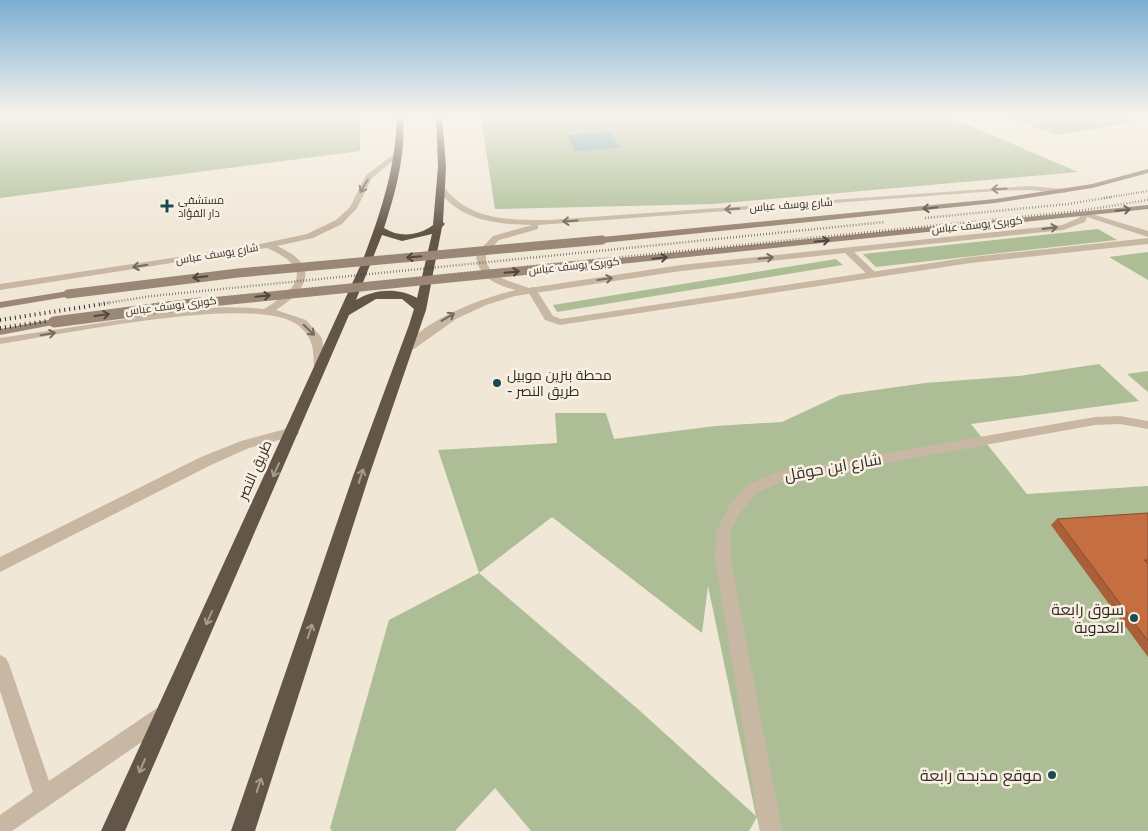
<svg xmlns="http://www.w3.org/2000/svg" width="1148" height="831" font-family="'Fira Sans',Cairo,sans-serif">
<rect width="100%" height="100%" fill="#f0e7d7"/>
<!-- green -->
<path fill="#adbe97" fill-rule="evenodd" d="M 0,115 L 360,115 L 360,151 L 0,198 Z
M 479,115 L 945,115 L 1078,172 L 713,204 L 495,209 L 481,118 Z
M 1000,115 L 1120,115 L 1117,116 L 1135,122 L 1057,135 Z
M 1098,229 L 1117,240 L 876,267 L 863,254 Z
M 1148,252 L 1148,280 L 1109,257 Z
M 836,259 L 843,265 L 557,312 L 553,305 Z
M 1099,364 L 1139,401 L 971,424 L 1027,494 L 1148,486 L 1148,831 L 760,831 L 757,817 L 749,831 L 531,831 L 495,788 L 455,831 L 332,831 L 330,828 L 389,620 L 479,573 L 438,450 L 557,443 L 555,413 L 606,413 L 614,439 L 715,426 L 782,422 L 840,395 L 925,383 L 1019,376 ZM 552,517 L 702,633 L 708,586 L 756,816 L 639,710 L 479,573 Z
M 1148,371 L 1148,392 L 1127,374 Z"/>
<!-- water -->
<path fill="#76a5ad" d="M 644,115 L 726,115 L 727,116 L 647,119 Z
M 611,132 L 620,148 L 574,151 L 568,135 Z"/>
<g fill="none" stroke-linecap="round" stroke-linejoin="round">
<!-- minor -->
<path fill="#c8b8a3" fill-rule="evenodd" d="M 1148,238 L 1148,244 L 971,263 L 560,325 L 545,320 L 527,290 L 532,287 L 535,288 L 553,316 L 561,319 L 971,257 Z
M 1120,416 L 1148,421 L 1148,429 L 1120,424 L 1095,425 L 781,482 L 757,493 L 739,514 L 730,532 L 731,561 L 782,831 L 760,831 L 715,561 L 716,532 L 729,506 L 747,485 L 778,472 L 1095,417 Z
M 293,427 L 299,432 L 298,435 L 249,448 L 211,465 L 0,572 L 0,557 L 201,457 L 241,441 Z
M 0,655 L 6,658 L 9,664 L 49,781 L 157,708 L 164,706 L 171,708 L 173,715 L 171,722 L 12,831 L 0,831 L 0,815 L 33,792 L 0,691 Z"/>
<!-- tertiary -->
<path fill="#c8b8a3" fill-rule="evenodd" d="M 397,152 L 403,153 L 372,178 L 357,208 L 342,224 L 313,238 L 277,246 C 319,264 311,288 276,310 L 306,320 L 322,338 L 326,367 L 324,370 L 320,371 L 314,367 C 313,349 314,339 299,326 C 261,292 55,336 0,344 L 0,338 C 42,332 84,325 126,319 C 171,311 217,304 264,309 C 301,287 313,268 267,248 L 0,290 L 0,284 L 251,246 L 307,234 L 336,220 L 350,207 L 366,175 Z
M 1028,186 L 1065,189 L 1069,191 L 1065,193 L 1028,190 L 996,191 L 538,225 L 538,229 L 499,240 L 486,254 L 486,262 L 492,273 L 506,280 L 529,288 L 681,265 L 1062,225 L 1079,218 L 1082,212 L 1085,212 L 1148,231 L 1148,237 L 1087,217 L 1085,222 L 1063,230 L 854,252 L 876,273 L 876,277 L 870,277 L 845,253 L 681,271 L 515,296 L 486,305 L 456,319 L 414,349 L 406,349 L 404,347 C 428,318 481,298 516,290 C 496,285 477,277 476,254 L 493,236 L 532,225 C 496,224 461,221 438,190 L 439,188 L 445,188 C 470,221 511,220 549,220 Z"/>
<!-- secondary -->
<path fill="#9b8775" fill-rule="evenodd" d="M 1148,169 L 1148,173 L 1092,188 L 995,203 L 602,243 L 598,240 L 602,237 L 995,199 L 1092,184 Z
M 1148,205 L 1148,209 L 611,265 L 606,262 L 611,259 Z
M 68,291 L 72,292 L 72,296 L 0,308 L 0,302 Z
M 54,319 L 58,320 L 58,324 L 0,335 L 0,329 Z"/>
<!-- trunk -->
<path fill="#645549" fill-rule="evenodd" d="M 397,115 L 403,115 C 406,154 396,191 384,228 C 399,238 419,236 433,225 L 438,167 L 436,115 L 442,115 L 446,167 L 443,222 L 445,224 L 442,227 L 426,310 L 369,476 L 255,831 L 231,831 L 353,476 L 409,325 L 414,309 L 402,299 L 376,299 L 349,315 L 125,831 L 101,831 L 362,262 C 381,213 396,167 397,115 ZM 432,234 L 417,298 C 398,287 374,289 356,300 L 382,235 L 402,241 Z"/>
<!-- rail-far2 -->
<path stroke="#332b25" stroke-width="2" stroke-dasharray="0.5 2" stroke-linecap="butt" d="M 1104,198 L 1148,191"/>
<!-- rail-far1 -->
<path stroke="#332b25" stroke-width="2.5" stroke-dasharray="0.5 2.5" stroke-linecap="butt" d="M 925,218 L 1068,204 L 1111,197
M 101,304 L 152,296 L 885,222
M 157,304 L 1079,211 L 1148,200"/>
<!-- rail -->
<path stroke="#332b25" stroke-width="4" stroke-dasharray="1 4" stroke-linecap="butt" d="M 0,320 L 109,303
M 0,328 L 170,303"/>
<!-- secondary-bridge-far1 -->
<path stroke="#9b8775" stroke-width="9" d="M 68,294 L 238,273 L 602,240
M 191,304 L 611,262"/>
<!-- secondary-bridge -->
<path stroke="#9b8775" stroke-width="11" d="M 54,322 L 200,303"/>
</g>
<!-- wall -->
<path fill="#a95f38" d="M 1148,513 L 1148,657 L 1051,525 L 1057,519 Z"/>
<!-- building -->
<path fill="#c46e41" stroke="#894d2e" d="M 1148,513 L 1148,560 L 1144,560 L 1148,564 L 1148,641 L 1057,519 Z"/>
<!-- one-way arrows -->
<defs><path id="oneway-shaft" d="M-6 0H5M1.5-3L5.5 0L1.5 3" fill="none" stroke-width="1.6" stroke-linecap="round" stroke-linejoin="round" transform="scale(1.25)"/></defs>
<g stroke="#766a5e">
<use href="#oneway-shaft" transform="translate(364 186) rotate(121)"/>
<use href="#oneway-shaft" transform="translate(999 189) rotate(177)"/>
<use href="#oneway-shaft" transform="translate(732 209) rotate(176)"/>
<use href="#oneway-shaft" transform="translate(570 221) rotate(176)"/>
<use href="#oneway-shaft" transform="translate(1050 228) rotate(-7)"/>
<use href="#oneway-shaft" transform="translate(766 258) rotate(-6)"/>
<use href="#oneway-shaft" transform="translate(140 266) rotate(171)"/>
<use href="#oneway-shaft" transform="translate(605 279) rotate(-8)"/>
<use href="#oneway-shaft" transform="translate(448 317) rotate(-31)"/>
<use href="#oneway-shaft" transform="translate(309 330) rotate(44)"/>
<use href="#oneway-shaft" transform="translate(48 334) rotate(-9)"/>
</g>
<g stroke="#52473d">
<use href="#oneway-shaft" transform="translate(930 208) rotate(174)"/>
<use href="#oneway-shaft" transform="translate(1123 210) rotate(-7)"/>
<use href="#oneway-shaft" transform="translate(822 241) rotate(-6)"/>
<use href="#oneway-shaft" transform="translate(414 257) rotate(175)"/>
<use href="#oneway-shaft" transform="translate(660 258) rotate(-6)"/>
<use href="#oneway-shaft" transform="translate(512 272) rotate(-6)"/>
<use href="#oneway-shaft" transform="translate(200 277) rotate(174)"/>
<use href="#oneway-shaft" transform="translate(263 296) rotate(-6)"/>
<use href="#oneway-shaft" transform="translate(102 315) rotate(-8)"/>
</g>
<g stroke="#a79b8e">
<use href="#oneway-shaft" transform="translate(276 470) rotate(114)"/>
<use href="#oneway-shaft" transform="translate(361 476) rotate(-72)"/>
<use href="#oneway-shaft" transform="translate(209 618) rotate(114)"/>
<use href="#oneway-shaft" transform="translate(310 631) rotate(-72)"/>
<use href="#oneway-shaft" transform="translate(142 766) rotate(114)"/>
<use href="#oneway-shaft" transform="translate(259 785) rotate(-72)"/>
</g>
<!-- sky -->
<linearGradient id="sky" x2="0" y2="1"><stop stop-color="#7aaed0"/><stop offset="0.5" stop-color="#f8f4ed"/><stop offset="1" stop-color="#f8f4ed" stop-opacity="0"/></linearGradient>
<rect width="1148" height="231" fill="url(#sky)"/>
<!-- markers -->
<g fill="#1c4a53" stroke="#f8f1e3" stroke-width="2">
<path d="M164.5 198.5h5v5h5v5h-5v5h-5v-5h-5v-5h5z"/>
<circle cx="497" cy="383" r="5"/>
<circle cx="1134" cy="618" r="5"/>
<circle cx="1052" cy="775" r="5"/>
</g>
<g text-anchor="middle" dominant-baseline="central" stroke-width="5" stroke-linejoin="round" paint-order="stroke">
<!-- far-poi labels -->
<g font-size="11" fill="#332b25" stroke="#f8f1e3" text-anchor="start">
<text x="178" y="200">مستشفى<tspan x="178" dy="13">دار الفؤاد</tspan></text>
</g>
<!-- far-street labels -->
<g font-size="11" fill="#332b25" stroke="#f8f1e3">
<text transform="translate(791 205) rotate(-4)">شارع يوسف عباس</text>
<text transform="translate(977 225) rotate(-6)">كوبرى يوسف عباس</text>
<text transform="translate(217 254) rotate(-9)">شارع يوسف عباس</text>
<text transform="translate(574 266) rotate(-6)">كوبرى يوسف عباس</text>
<text transform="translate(171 306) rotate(-7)">كوبرى يوسف عباس</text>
</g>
<!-- poi labels -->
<g font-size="14" fill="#332b25" stroke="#f8f1e3" text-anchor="start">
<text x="507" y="375">محطة بنزين موبيل<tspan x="507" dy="16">- طريق النصر</tspan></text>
</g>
<!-- street labels -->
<g font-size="14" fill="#332b25" stroke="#f8f1e3">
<text transform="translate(255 470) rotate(-66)">طريق النصر</text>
</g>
<!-- near-street labels -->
<g font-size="16" fill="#332b25" stroke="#f8f1e3">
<text transform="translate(833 467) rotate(-10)">شارع ابن حوقل</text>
</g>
<!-- near-poi labels -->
<g font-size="16" fill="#332b25" stroke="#f8f1e3" text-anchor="end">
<text x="1124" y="609">سوق رابعة<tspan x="1124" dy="18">العدوية</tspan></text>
<text x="1042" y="775">موقع مذبحة رابعة</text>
</g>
</g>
</svg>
